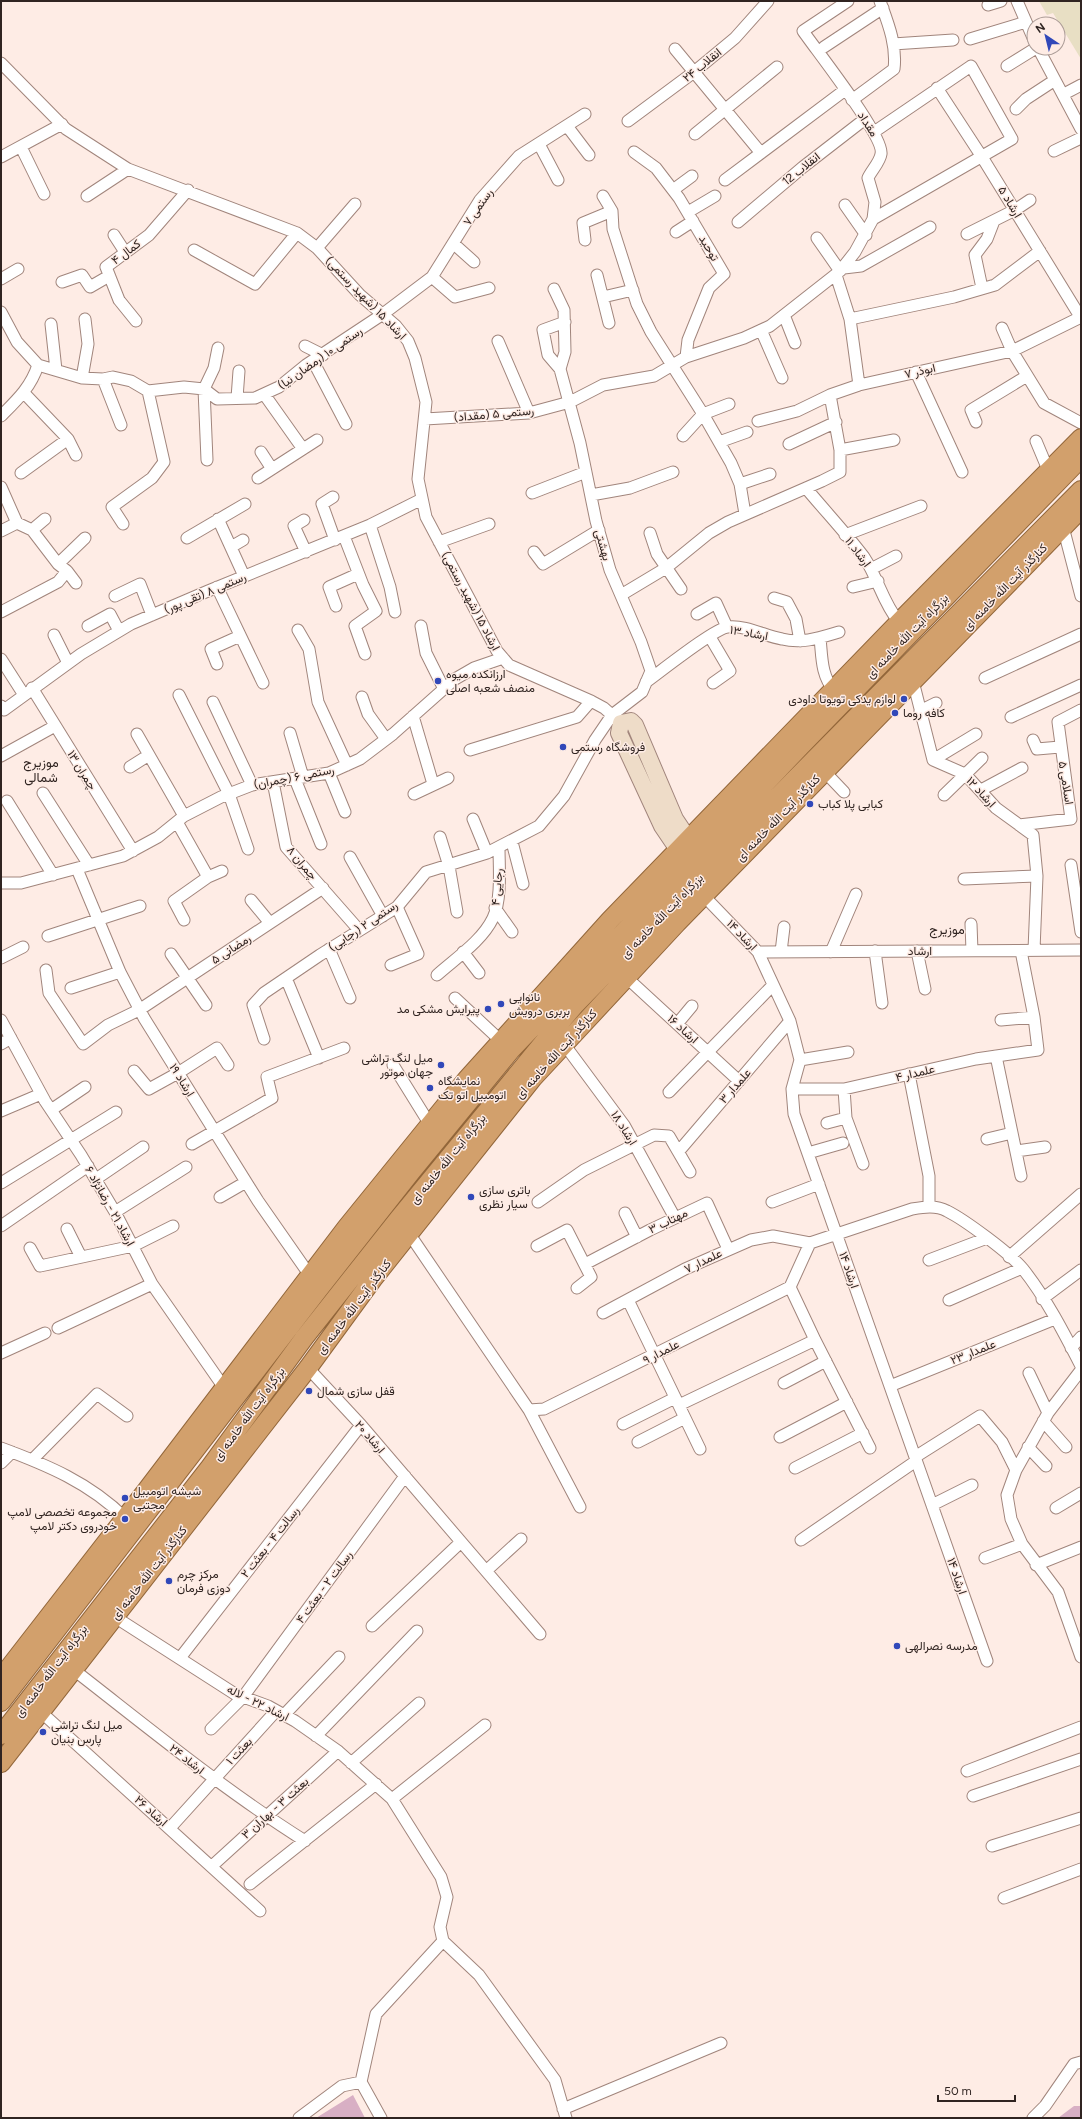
<svg xmlns="http://www.w3.org/2000/svg" width="1082" height="2119" font-family="Figtree,Vazirmatn,sans-serif">
<rect width="100%" height="100%" fill="#feece5"/>
<!-- green -->
<path fill="#e8dfc4" d="M 1039,1 L 1081,1 L 1081,59 L 1053,13 L 1047,15 Z"/>
<!-- water -->
<path fill="#d8afc4" d="M 353,2095 L 365,2118 L 316,2118 Z
M 1074,2106 L 1081,2106 L 1081,2118 L 1058,2118 Z"/>
<g fill="none" stroke-linecap="round" stroke-linejoin="round">
<!-- minor casing -->
<g stroke="#a1857c" stroke-width="13">
<path id="minor" d="M 1017,1 L 1034,40
M 988,5 L 1001,1
M 970,39 L 1026,22
M 893,44 L 953,40
M 824,47 L 883,8
M 1038,48 L 1081,129
M 675,49 L 761,153
M 1,63 L 66,129 L 128,169 L 297,233 L 317,248 L 360,295 L 396,326 L 408,341 L 415,358 L 426,402 L 418,479 L 426,517 L 497,651 L 509,665 L 591,701 L 604,708 L 621,723
M 1007,66 L 1036,48
M 937,88 L 982,157 L 1081,318
M 1064,94 L 1081,85
M 852,100 L 894,69 C 897,45 888,23 880,1
M 1016,109 L 1026,99 L 1055,80
M 628,121 L 694,72 L 735,38 L 768,1
M 567,126 L 589,155
M 695,134 L 777,67
M 539,144 L 558,180
M 21,147 L 44,194
M 1054,151 L 1081,138
M 634,152 L 656,168 L 679,198 L 724,274 L 709,288 L 688,340 L 686,357
M 1,157 L 62,124
M 725,180 L 845,90
M 673,190 L 692,176
M 87,196 L 128,169
M 603,196 L 612,211 L 613,229 L 637,304 L 651,332 L 703,414 L 731,463 L 740,484 L 745,514
M 845,205 L 866,235
M 688,212 L 715,196
M 873,219 L 1012,139 L 971,66 L 874,132
M 738,222 L 803,167 L 865,119
M 676,232 L 693,221
M 967,234 L 1015,210 L 1030,200
M 114,235 L 125,252
M 817,238 L 840,271
M 585,240 L 583,223 L 612,211
M 454,244 L 474,262
M 317,248 L 355,204
M 194,250 L 255,284 L 297,233
M 844,268 L 861,266 L 930,227
M 597,275 L 609,323
M 836,275 L 850,319 L 859,385
M 432,277 L 455,297 L 489,288
M 1,279 L 18,269
M 62,282 L 82,275 L 90,287 L 109,276
M 982,288 L 975,255 L 987,239 L 994,221
M 603,297 L 633,290
M 1,312 L 17,342 L 38,365 L 82,378 L 103,379 L 113,377 L 131,381 L 148,391 L 184,387 L 204,389 L 217,399 L 255,398 L 279,387 L 306,365 L 383,314 L 432,277 L 480,200 L 519,156 L 585,114
M 784,315 L 795,343
M 850,319 L 954,297 L 995,285 L 1040,251
M 136,321 L 119,300 L 106,267 L 149,235 L 188,190
M 51,324 L 56,370
M 1002,328 L 1012,351 L 1044,403 L 1081,423
M 761,330 L 782,378
M 498,341 L 529,413
M 305,346 L 323,355
M 313,361 L 346,424
M 560,369 L 548,355 L 543,330 L 565,322
M 916,372 L 962,472
M 82,378 L 88,344 L 85,319
M 103,379 L 121,425
M 24,393 L 68,439 L 76,455
M 264,394 L 303,449
M 237,398 L 239,371
M 1,416 C 17,400 31,387 38,365
M 425,419 L 529,413 L 570,402 L 603,385 L 654,376 L 686,357 L 744,338 L 770,326 L 840,271 L 855,252 L 873,219 L 875,202 L 868,178 C 871,171 880,162 881,154 C 885,137 816,50 803,31 L 848,1
M 758,421 L 797,411 L 830,395 L 859,385 L 1012,351 L 1081,317
M 976,422 L 971,410 L 1027,376
M 683,436 L 703,414 L 729,404
M 1036,441 L 1049,472
M 719,442 L 747,432
M 789,444 L 836,422
M 840,450 L 894,440
M 261,452 L 272,469
M 207,460 L 204,389 L 214,368 L 218,348
M 21,473 L 68,439
M 258,478 L 317,440
M 740,484 L 770,474
M 1,487 L 17,523 L 32,530 L 58,564 L 67,571 L 58,582 L 1,612
M 806,488 C 825,511 846,533 864,557 C 878,578 883,603 899,622
M 532,493 L 586,472
M 591,495 L 630,488 L 673,472
M 333,497 L 322,504 L 335,540
M 218,519 L 244,576
M 304,520 L 294,526 L 306,552
M 123,524 L 112,507 L 152,478 L 164,462 L 148,391
M 370,525 L 390,587 L 395,612
M 1063,527 L 1081,596
M 32,530 L 45,519
M 1,531 L 17,523
M 650,533 L 657,554 L 681,589
M 845,535 L 921,506
M 344,536 L 363,585 L 376,611 L 355,626 L 365,654
M 187,538 L 245,504
M 439,542 L 489,524
M 231,547 L 243,540
M 534,552 L 543,564 L 599,530
M 58,564 L 85,538
M 871,569 L 896,556
M 67,571 L 76,583
M 217,587 L 263,683
M 853,587 L 878,581
M 621,595 L 666,568 L 709,533 L 728,522 L 822,481 L 840,472 L 840,450 L 830,395
M 115,596 L 140,584 L 152,615
M 774,598 L 787,602 L 796,619 L 800,641
M 336,606 L 329,587 L 358,574
M 697,614 L 716,603 L 727,627
M 88,626 L 110,614 L 119,631
M 421,626 L 426,653 L 444,689
M 298,630 L 309,649 L 318,702 L 347,765
M 54,635 L 68,663
M 710,637 L 730,671 L 713,683
M 820,638 C 822,656 821,676 834,690
M 1,659 L 24,695
M 217,664 L 211,649 L 240,636
M 985,678 L 1081,634
M 913,681 L 933,760 L 965,774 L 996,808 L 1033,835 L 1037,876 L 1034,950
M 646,682 C 660,672 715,628 728,627 C 746,625 765,636 782,639 C 802,644 819,638 839,632
M 32,688 L 133,851
M 179,695 L 229,794 L 248,849
M 362,697 L 368,714 L 386,739
M 213,702 L 252,785
M 1,706 L 4,710 L 81,654 L 131,624 L 208,591 L 370,525 L 422,499
M 920,711 L 936,703
M 413,716 L 433,784
M 1011,717 L 1081,685
M 290,733 L 303,777
M 137,734 L 184,816
M 1033,740 L 1037,749 L 1060,747
M 470,750 L 577,717 L 591,701
M 1,756 L 55,726
M 933,760 L 976,734
M 130,767 L 149,755
M 824,771 L 844,792
M 329,773 L 345,812
M 295,779 L 321,844
M 273,782 L 286,847 L 359,930
M 981,790 L 1022,768
M 43,793 L 89,865
M 414,794 L 448,778
M 944,795 L 982,758
M 7,801 L 53,875
M 473,819 L 487,853
M 177,822 L 208,877
M 1019,825 L 1071,819 L 1058,722 L 1081,710
M 440,837 L 449,866 L 457,912
M 512,842 L 523,884
M 350,857 L 383,916
M 1071,865 L 1081,932
M 77,869 L 120,972 L 144,1018 L 258,1201 L 311,1277
M 964,879 L 1037,876
M 1,883 L 21,883 L 123,856 L 158,837 L 184,816 L 221,797 L 252,785 L 329,773 L 360,759 L 393,734 L 455,679 L 474,668 L 503,658
M 704,896 L 758,952 L 790,1021 L 800,1060 L 792,1089 L 794,1114 L 987,1661
M 251,900 L 270,923
M 495,908 L 512,932
M 184,920 L 174,901 L 208,877 L 222,871
M 971,924 L 972,951
M 48,936 L 140,906
M 329,949 L 350,998
M 875,951 L 882,1003
M 917,951 L 925,989
M 463,952 L 479,973
M 758,952 L 1081,950
M 781,952 L 784,927
M 831,952 L 856,894
M 171,954 L 206,1005
M 1,958 L 23,947
M 391,965 L 418,954 L 397,907
M 46,970 L 49,993 L 83,1044 L 108,1025 L 139,1010 L 323,888
M 437,975 C 456,958 482,941 493,918 C 502,899 499,867 499,847
M 626,977 L 739,1081
M 286,978 L 319,1058
M 71,988 L 120,972
M 455,998 L 501,1041
M 1,1020 L 45,1101 L 81,1155 L 115,1212 L 152,1284 L 225,1389
M 1001,1020 L 1034,1017
M 677,1024 L 692,1006
M 264,1039 L 253,1005 L 264,993 L 320,955 L 397,907 L 426,872 L 487,853 L 539,826 L 564,796 L 595,740 L 612,715 L 642,692 L 651,671 L 641,642 L 610,570 L 596,521 L 580,443 L 560,369 L 565,352 L 564,310 L 554,289
M 1,1044 L 11,1038
M 564,1044 L 624,1125 L 675,1218
M 996,1056 L 1021,1176
M 800,1060 L 848,1052
M 393,1065 L 429,1123
M 134,1071 L 149,1089 L 178,1073 L 217,1048 L 228,1065
M 909,1074 L 929,1176 L 929,1206
M 792,1089 L 844,1089 L 976,1059 L 1038,1050 L 1034,1017 L 1021,951
M 844,1089 L 846,1118 L 863,1164
M 669,1092 L 773,985
M 51,1110 L 85,1087
M 1,1111 L 41,1094
M 827,1123 L 846,1118
M 987,1139 L 1012,1133
M 192,1144 L 272,1098 L 267,1077 L 344,1048
M 679,1151 L 790,1021
M 1016,1151 L 1045,1147
M 808,1153 L 843,1143
M 96,1179 L 143,1147
M 1,1183 L 116,1112
M 220,1197 L 246,1182
M 538,1202 L 584,1170 L 654,1135 L 669,1136 L 690,1172
M 772,1202 L 819,1184
M 115,1212 L 186,1167
M 625,1213 L 637,1237
M 1,1226 L 88,1166
M 67,1229 L 81,1257
M 406,1229 L 529,1410 L 580,1507
M 537,1246 L 567,1230 L 591,1277 L 577,1288
M 30,1248 L 40,1266 L 133,1246 L 173,1226
M 1009,1257 L 1081,1194
M 929,1260 L 987,1238
M 585,1264 L 650,1230 L 707,1203 L 728,1249
M 1042,1299 L 1081,1270
M 628,1300 L 700,1449
M 949,1300 L 1022,1268
M 603,1313 L 685,1269 L 751,1240 L 773,1236 L 810,1243
M 58,1328 L 152,1284
M 1071,1348 L 1081,1337
M 1,1353 L 45,1333
M 308,1368 L 361,1425 L 540,1634
M 1081,1370 L 1048,1413 L 1016,1470 L 1007,1495 L 1011,1519 L 1022,1544 L 1058,1592 L 1081,1657
M 1029,1373 L 1048,1413
M 784,1383 L 826,1361
M 890,1386 L 1055,1319
M 679,1405 L 815,1340
M 529,1410 L 544,1409 L 790,1287
M 1043,1421 L 1066,1447
M 623,1424 L 675,1398
M 780,1437 L 847,1402
M 638,1442 L 685,1418
M 1028,1447 L 1046,1466
M 1,1448 C 47,1465 90,1483 125,1518
M 870,1448 L 815,1340 L 790,1287 L 810,1243 L 912,1209 C 924,1207 936,1205 947,1211 C 965,1220 1011,1254 1023,1269 C 1046,1298 1064,1333 1081,1366
M 915,1457 L 980,1416 L 1002,1442 L 1016,1470
M 33,1459 L 97,1394 L 127,1416
M 1,1463 L 12,1452
M 795,1468 L 863,1433
M 932,1505 L 972,1485
M 1056,1508 L 1081,1493
M 801,1540 L 916,1461
M 985,1558 L 1022,1544
M 1036,1565 L 1081,1547
M 486,1571 L 521,1539
M 115,1617 L 235,1694 L 268,1706 L 295,1721 L 338,1751 L 392,1799 L 441,1877 L 447,1897 L 440,1927 L 443,1941 L 479,1975 L 555,2080 L 566,2118
M 372,1626 L 461,1542
M 180,1658 L 361,1425
M 74,1670 C 150,1729 224,1790 305,1841
M 41,1712 L 260,1911
M 284,1715 L 339,1657
M 211,1729 L 243,1697 L 405,1476
M 316,1736 L 417,1631
M 351,1763 L 419,1703
M 967,1771 L 1081,1727
M 973,1796 L 1081,1759
M 392,1799 L 485,1725
M 170,1828 L 276,1711
M 992,1846 L 1081,1818
M 212,1866 L 338,1751
M 250,1884 L 376,1784
M 1004,1898 L 1081,1869
M 563,2109 L 721,2043
M 299,2118 L 342,2086 L 361,2082
M 381,2118 L 361,2082 L 376,2014 L 443,1941
M 1033,2118 L 1045,2106 L 1074,2064 L 1081,2062"/>
</g>
<!-- secondary casing -->
<g stroke="#a1857c" stroke-width="18">
<path id="secondary" d="M 685,860 L 662,826 L 619,733 L 621,723 L 631,721 L 635,725 L 675,819 L 695,849"/>
</g>
<!-- trunk casing -->
<g stroke="#92663a" stroke-width="20">
<path id="trunk" d="M 1,1678 L 146,1491 L 346,1228 L 466,1080 L 610,920 L 899,622 L 1081,438
M 1,1702 L 319,1289 L 412,1171 L 511,1050 L 800,747 L 1081,458
M 1,1735 L 210,1467 L 304,1338 L 399,1218 L 552,1032 L 575,1005 L 789,785 L 1081,490
M 1,1763 L 308,1368 L 373,1279 L 533,1078 L 677,923 L 1081,509"/>
</g>
<!-- minor -->
<use href="#minor" stroke="#fff" stroke-width="11"/>
<!-- secondary -->
<use href="#secondary" stroke="#eedcc8" stroke-width="16"/>
<!-- trunk -->
<use href="#trunk" stroke="#d2a06c" stroke-width="18"/>
</g>
<!-- markers -->
<g fill="#3148b9" stroke="#feece5" stroke-width="1.5">
<circle cx="438" cy="681" r="4"/>
<circle cx="904" cy="699" r="4"/>
<circle cx="895" cy="713" r="4"/>
<circle cx="563" cy="747" r="4"/>
<circle cx="810" cy="804" r="4"/>
<circle cx="501" cy="1004" r="4"/>
<circle cx="488" cy="1009" r="4"/>
<circle cx="441" cy="1065" r="4"/>
<circle cx="430" cy="1088" r="4"/>
<circle cx="471" cy="1197" r="4"/>
<circle cx="309" cy="1391" r="4"/>
<circle cx="125" cy="1498" r="4"/>
<circle cx="125" cy="1519" r="4"/>
<circle cx="169" cy="1581" r="4"/>
<circle cx="897" cy="1646" r="4"/>
<circle cx="43" cy="1732" r="4"/>
</g>
<g text-anchor="middle" dominant-baseline="central" stroke-width="3" stroke-linejoin="round" paint-order="stroke">
<!-- street labels -->
<g font-size="12" fill="#302421" stroke="#feece5">
<text transform="translate(702 65) rotate(-39)">انقلاب ۲۴</text>
<text transform="translate(868 124) rotate(57)">مقداد</text>
<text transform="translate(801 169) rotate(-39)">انقلاب 12</text>
<text transform="translate(1010 202) rotate(59)">ارشاد ۵</text>
<text transform="translate(478 207) rotate(-55)">رستمی ۷</text>
<text transform="translate(709 248) rotate(60)">توحید</text>
<text transform="translate(126 252) rotate(-37)">کمال ۴</text>
<text transform="translate(366 298) rotate(46)">ارشاد ۱۵ (شهید رستمی)</text>
<text transform="translate(320 358) rotate(-35)">رستمی ۱۰ (رمضان نیا)</text>
<text transform="translate(920 371) rotate(-13)">ابوذر ۷</text>
<text transform="translate(494 414) rotate(-5)">رستمی ۵ (مقداد)</text>
<text transform="translate(603 545) rotate(74)">بهشتی</text>
<text transform="translate(858 552) rotate(53)">ارشاد ۱۱</text>
<text transform="translate(1005 587) rotate(-46)">کنارگذر آیت الله خامنه ای</text>
<text transform="translate(205 593) rotate(-23)">رستمی ۸ (تقی پور)</text>
<text transform="translate(471 601) rotate(62)">ارشاد ۱۵ (شهید رستمی)</text>
<text transform="translate(749 633) rotate(10)">ارشاد ۱۳</text>
<text transform="translate(907 636) rotate(-46)">بزرگراه آیت الله خامنه ای</text>
<text transform="translate(82 770) rotate(58)">چمران ۱۳</text>
<text transform="translate(294 777) rotate(-11)">رستمی ۶ (چمران)</text>
<text transform="translate(1066 783) rotate(81)">اسلامی ۵</text>
<text transform="translate(981 792) rotate(47)">ارشاد ۱۲</text>
<text transform="translate(778 818) rotate(-46)">کنارگذر آیت الله خامنه ای</text>
<text transform="translate(302 863) rotate(50)">چمران ۸</text>
<text transform="translate(497 887) rotate(-85)">رجایی ۴</text>
<text transform="translate(662 916) rotate(-46)">بزرگراه آیت الله خامنه ای</text>
<text transform="translate(363 926) rotate(-34)">رستمی ۲ (رجایی)</text>
<text transform="translate(742 935) rotate(46)">ارشاد ۱۴</text>
<text transform="translate(231 949) rotate(-33)">رمضانی ۵</text>
<text x="920" y="951">ارشاد</text>
<text transform="translate(683 1029) rotate(42)">ارشاد ۱۶</text>
<text transform="translate(556 1054) rotate(-48)">کنارگذر آیت الله خامنه ای</text>
<text transform="translate(915 1073) rotate(-13)">علمدار ۴</text>
<text transform="translate(182 1080) rotate(58)">ارشاد ۱۹</text>
<text transform="translate(735 1086) rotate(-49)">علمدار ۳</text>
<text transform="translate(624 1128) rotate(58)">ارشاد ۱۸</text>
<text transform="translate(448 1159) rotate(-51)">بزرگراه آیت الله خامنه ای</text>
<text transform="translate(110 1206) rotate(61)">ارشاد ۲۱ - رضانژاد ۶</text>
<text transform="translate(668 1221) rotate(-26)">مهتاب ۳</text>
<text transform="translate(703 1261) rotate(-26)">علمدار ۷</text>
<text transform="translate(849 1270) rotate(71)">ارشاد ۱۴</text>
<text transform="translate(354 1307) rotate(-53)">کنارگذر آیت الله خامنه ای</text>
<text transform="translate(661 1352) rotate(-27)">علمدار ۹</text>
<text transform="translate(973 1352) rotate(-22)">علمدار ۲۳</text>
<text transform="translate(249 1414) rotate(-54)">بزرگراه آیت الله خامنه ای</text>
<text transform="translate(370 1437) rotate(49)">ارشاد ۲۰</text>
<text transform="translate(270 1542) rotate(-52)">رسالت ۴ - بعثت ۲</text>
<text transform="translate(149 1573) rotate(-52)">کنارگذر آیت الله خامنه ای</text>
<text transform="translate(957 1576) rotate(71)">ارشاد ۱۴</text>
<text transform="translate(324 1587) rotate(-54)">رسالت ۲ - بعثت ۴</text>
<text transform="translate(51 1671) rotate(-53)">بزرگراه آیت الله خامنه ای</text>
<text transform="translate(258 1703) rotate(26)">ارشاد ۲۲ - لاله</text>
<text transform="translate(239 1751) rotate(-47)">بعثت ۱</text>
<text transform="translate(187 1759) rotate(38)">ارشاد ۲۴</text>
<text transform="translate(275 1808) rotate(-42)">بعثت ۳ - بهاران ۳</text>
<text transform="translate(151 1811) rotate(42)">ارشاد ۲۶</text>
</g>
<!-- poi labels -->
<g font-size="12" fill="#302421" stroke="#feece5" text-anchor="start">
<text x="446" y="674">ارزانکده میوه<tspan x="446" dy="14">منصف شعبه اصلی</tspan></text>
<text x="896" y="699" text-anchor="end">لوازم یدکی تویوتا داودی</text>
<text x="903" y="713">کافه روما</text>
<text x="571" y="747">فروشگاه رستمی</text>
<text x="818" y="804">کبابی پلا کباب</text>
<text x="509" y="997">نانوایی<tspan x="509" dy="14">بربری درویش</tspan></text>
<text x="480" y="1009" text-anchor="end">پیرایش مشکی مد</text>
<text x="433" y="1058" text-anchor="end">میل لنگ تراشی<tspan x="433" dy="14">جهان موتور</tspan></text>
<text x="438" y="1081">نمایشگاه<tspan x="438" dy="14">اتومبیل اتو تک</tspan></text>
<text x="479" y="1190">باتری سازی<tspan x="479" dy="14">سیار نظری</tspan></text>
<text x="317" y="1391">قفل سازی شمال</text>
<text x="133" y="1491">شیشه اتومبیل<tspan x="133" dy="14">مجتبی</tspan></text>
<text x="117" y="1512" text-anchor="end">مجموعه تخصصی لامپ<tspan x="117" dy="14">خودروی دکتر لامپ</tspan></text>
<text x="177" y="1574">مرکز چرم<tspan x="177" dy="14">دوزی فرمان</tspan></text>
<text x="905" y="1646">مدرسه نصرالهی</text>
<text x="51" y="1725">میل لنگ تراشی<tspan x="51" dy="14">پارس بنیان</tspan></text>
</g>
<!-- neighbourhood labels -->
<g font-size="13" fill="#302421" stroke="#feece5">
<text x="41" y="762">موزیرج<tspan x="41" dy="15">شمالی</tspan></text>
<text x="947" y="929">موزیرج</text>
</g>
</g>
<!-- border -->
<rect width="1082" height="2119" fill="none" stroke="#302421" stroke-width="4"/>
<!-- north arrow -->
<g transform="translate(1046 36) rotate(325)"><circle r="19" fill="#feece5" stroke="#ac9c97"/>
<path d="M0-3L7 15L0 10L-7 15Z" fill="#3148b9"/>
<text y="-6" font-size="11" font-weight="bold" text-anchor="middle" fill="#302421">N</text>
</g>
<!-- scale -->
<path d="M938 2095v6h77v-6" fill="none" stroke="#302421" stroke-width="2"/>
<text x="944" y="2095" font-size="12" fill="#302421" stroke="#feece5" stroke-width="3" paint-order="stroke">50 m</text>
</svg>
